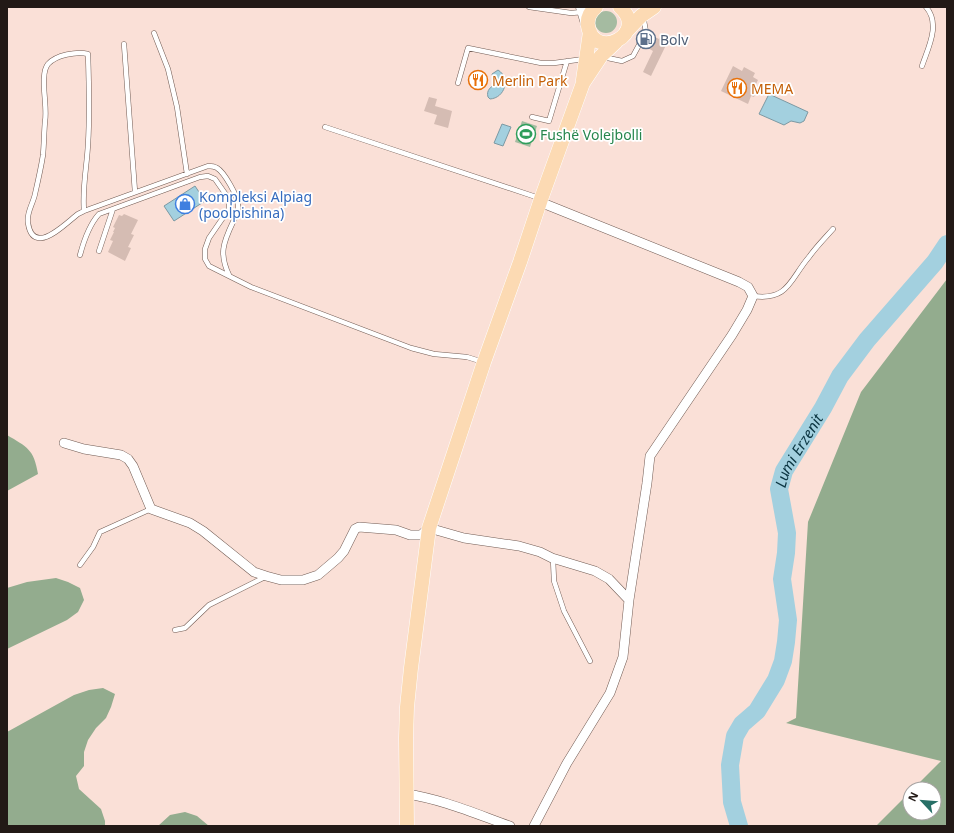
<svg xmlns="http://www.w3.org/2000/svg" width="954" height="833" font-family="'Noto Sans',sans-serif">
<rect width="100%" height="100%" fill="#fae0d7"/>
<!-- green -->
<path fill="#a5bba1" d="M595 22a11 11 0 1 1 22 0a11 11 0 1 1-22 0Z
M 522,121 L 537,126 L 530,147 L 515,142 Z"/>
<!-- forest -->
<path fill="#93ac8e" d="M 947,279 L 947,826 L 876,826 L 910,792 L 910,813 L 934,813 L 934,789 L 913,789 L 941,761 L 786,723 L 796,718 L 808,522 L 861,392 Z
M 7,435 C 27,447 34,449 38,474 L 7,491 Z
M 56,578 L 68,582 L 80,588 L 84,600 L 78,612 L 67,620 L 7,649 L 7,588 L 27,582 Z
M 103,688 L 115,694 L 111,707 L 106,718 L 96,728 L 88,740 L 84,752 L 84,766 L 76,776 L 79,789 L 101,809 L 105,821 L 105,826 L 7,826 L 7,732 L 74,695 L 89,690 Z
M 185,812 L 197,816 L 209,826 L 158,826 L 170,815 Z"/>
<!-- water -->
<path fill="#a3d0df" stroke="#7c99a3" d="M 498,70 C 511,78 505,98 490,99 L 488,97 C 486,90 491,87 496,83 L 493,78 L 492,74 Z
M 769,94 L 808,112 L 804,121 L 800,123 L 791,121 L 784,125 L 759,114 Z
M 502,124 L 511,127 L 503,146 L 494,143 Z
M 195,186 L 205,201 L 174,221 L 164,206 Z"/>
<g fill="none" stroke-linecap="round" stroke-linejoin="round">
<!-- river -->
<path stroke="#a3d0df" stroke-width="18" id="s1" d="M 739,826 L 732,802 L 730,765 L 735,736 L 742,724 L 757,711 L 776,680 L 783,661 L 786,642 L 788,620 L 782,579 L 786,553 L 787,533 L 779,489 L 784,471 L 823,408 L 840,376 L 867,340 L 935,262 L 947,244"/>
</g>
<!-- building -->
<path fill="#d5bcb3" d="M 649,34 L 659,39 L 660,37 L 668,41 L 651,76 L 643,72 L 653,51 L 643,45 Z
M 733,66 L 742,71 L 744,67 L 755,73 L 753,77 L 758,80 L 754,88 L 758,89 L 754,97 L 751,96 L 748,104 L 721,91 Z
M 429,97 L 437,99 L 435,106 L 452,111 L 448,128 L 434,124 L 437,115 L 424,111 Z
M 124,214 L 138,220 L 131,234 L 134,235 L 128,247 L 131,248 L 125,261 L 108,252 L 113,241 L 110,240 L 114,232 L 113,232 L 115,228 L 113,227 L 119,215 L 122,216 Z"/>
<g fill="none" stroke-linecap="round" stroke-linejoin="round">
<!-- lane casing -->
<g stroke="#725c54" stroke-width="5.5">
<path id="lane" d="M 529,7 L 571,13 L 583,12
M 154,33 L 168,69 L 177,107 L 187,174
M 124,44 L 135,192
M 603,57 L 622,61 L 633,56 L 646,32 L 644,21 L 642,17
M 922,66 C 928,48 941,24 926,7
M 458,83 L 468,48 L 541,63 L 554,63 L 584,59
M 532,117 L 549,121 L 567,61
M 325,127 L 539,198
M 84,211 C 82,188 87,166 88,144 C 90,114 89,84 88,54 C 77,51 56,55 48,64 C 39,75 48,107 45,121 C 44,133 44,144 43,155 C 41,168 38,181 35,194 C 33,204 26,213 28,223 C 29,230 32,238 40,238 C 51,239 70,220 78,214 L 84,211 L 208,166 C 211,166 214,166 217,168 C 224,172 238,196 238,205 C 239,211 235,217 233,222 C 223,243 219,254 229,275
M 99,251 L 113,209
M 80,255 C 84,240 89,225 99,214 L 200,177 L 208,176 L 215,179 L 229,199 L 229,209 L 209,238 L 205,249 L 205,259 L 209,266 L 251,287 L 411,348 L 434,354 L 467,357 L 483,362
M 753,296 C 789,301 790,279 809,257 C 816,247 825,238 833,229
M 553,559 L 554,581 L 564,611 L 590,661
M 80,565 L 93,547 L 100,532 L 151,509
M 175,630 L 185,628 L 209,605 L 265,577"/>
</g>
<!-- street casing -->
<g stroke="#725c54" stroke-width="10">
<path id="street" d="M 64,443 L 84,449 L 121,455 L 128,459 L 133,466 L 151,509 L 190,523 L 203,531 L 254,572 L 266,576 L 281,580 L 303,580 L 318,575 L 338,558 L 344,551 L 355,529 L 359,527 L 396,530 L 410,535 L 421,535 L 429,528 L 464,538 L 519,546 L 540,552 L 552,558 L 595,571 L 609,579 L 629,600
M 406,794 C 442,799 476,814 510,826
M 534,826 L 567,763 L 610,693 L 623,657 L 629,600 L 647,483 L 650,456 L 732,335 L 747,310 L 753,296 L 748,287 L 739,282 L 540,202"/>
</g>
<!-- secondary casing -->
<g stroke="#725c54" stroke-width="13">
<path id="secondary" d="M 582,7 L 588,27"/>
</g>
<!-- primary casing -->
<g stroke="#fff" stroke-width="15">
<path id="primary" d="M 596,7 C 590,12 587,19 588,26 C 594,62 650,34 620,7
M 626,32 L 641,16 L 654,7
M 583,80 L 590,32
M 407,826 L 406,738 L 407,707 L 411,668 L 429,528 L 484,362 L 520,262 L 541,199 L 583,83 L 601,56 L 616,42"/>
</g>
<!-- lane -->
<use href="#lane" stroke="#fff" stroke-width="4.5"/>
<!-- street -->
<use href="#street" stroke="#fff" stroke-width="9"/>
<!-- secondary -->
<use href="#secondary" stroke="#fff" stroke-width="12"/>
<!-- primary -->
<use href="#primary" stroke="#fcdab3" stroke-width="14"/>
</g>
<!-- icons -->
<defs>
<g id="fuel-ring" transform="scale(1)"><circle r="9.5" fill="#fff" stroke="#5c6f8a" stroke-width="1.5"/><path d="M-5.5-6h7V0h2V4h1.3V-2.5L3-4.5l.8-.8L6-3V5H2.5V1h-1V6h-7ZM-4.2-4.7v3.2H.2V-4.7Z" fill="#5c6f8a"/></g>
<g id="restaurant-ring" transform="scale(1)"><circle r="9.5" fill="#fff" stroke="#e8710a" stroke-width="1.5"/><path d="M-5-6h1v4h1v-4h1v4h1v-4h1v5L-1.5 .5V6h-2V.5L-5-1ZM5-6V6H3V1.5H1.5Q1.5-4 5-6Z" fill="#e8710a"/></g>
<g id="stadium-ring" transform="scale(1)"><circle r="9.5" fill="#fff" stroke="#2e9e5b" stroke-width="1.5"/><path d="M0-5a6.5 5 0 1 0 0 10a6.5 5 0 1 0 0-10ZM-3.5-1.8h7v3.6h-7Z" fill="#2e9e5b"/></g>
<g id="shop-ring" transform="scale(1)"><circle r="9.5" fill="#fff" stroke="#3f7fe0" stroke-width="1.5"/><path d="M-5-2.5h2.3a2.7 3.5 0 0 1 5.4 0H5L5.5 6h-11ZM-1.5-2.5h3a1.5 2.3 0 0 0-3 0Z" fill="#3f7fe0"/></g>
</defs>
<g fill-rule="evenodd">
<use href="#fuel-ring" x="646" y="39"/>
<use href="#restaurant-ring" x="478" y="80"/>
<use href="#restaurant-ring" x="737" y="88"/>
<use href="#stadium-ring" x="526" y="134"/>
<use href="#shop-ring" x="185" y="204"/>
</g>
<g text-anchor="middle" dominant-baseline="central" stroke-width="3.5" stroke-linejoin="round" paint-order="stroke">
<!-- service labels -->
<g font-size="14" fill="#4e5e75" stroke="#fff" text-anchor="start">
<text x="660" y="39">Bolv</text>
</g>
<!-- food labels -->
<g font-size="14" fill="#c56008" stroke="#fff" text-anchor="start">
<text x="492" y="80">Merlin Park</text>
<text x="751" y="88">MEMA</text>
</g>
<!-- leisure labels -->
<g font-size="14" fill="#27864d" stroke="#fff" text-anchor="start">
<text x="540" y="134">Fushë Volejbolli</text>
</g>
<!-- shop labels -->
<g font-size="14" fill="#366cbe" stroke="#fff" text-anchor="start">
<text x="199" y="196">Kompleksi Alpiag<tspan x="199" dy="16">(poolpishina)</tspan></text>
</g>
<!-- water labels -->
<g font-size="15" font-style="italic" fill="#0c3642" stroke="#fff">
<text stroke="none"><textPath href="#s1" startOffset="399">Lumi Erzenit</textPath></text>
</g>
</g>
<!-- border -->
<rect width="954" height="833" fill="none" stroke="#221916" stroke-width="16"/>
<!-- north arrow -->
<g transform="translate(922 801) rotate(296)"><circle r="19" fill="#ffffff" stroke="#a7a3a2"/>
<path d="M0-3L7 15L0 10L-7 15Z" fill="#276f66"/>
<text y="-6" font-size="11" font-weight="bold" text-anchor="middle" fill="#221916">N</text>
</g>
</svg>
